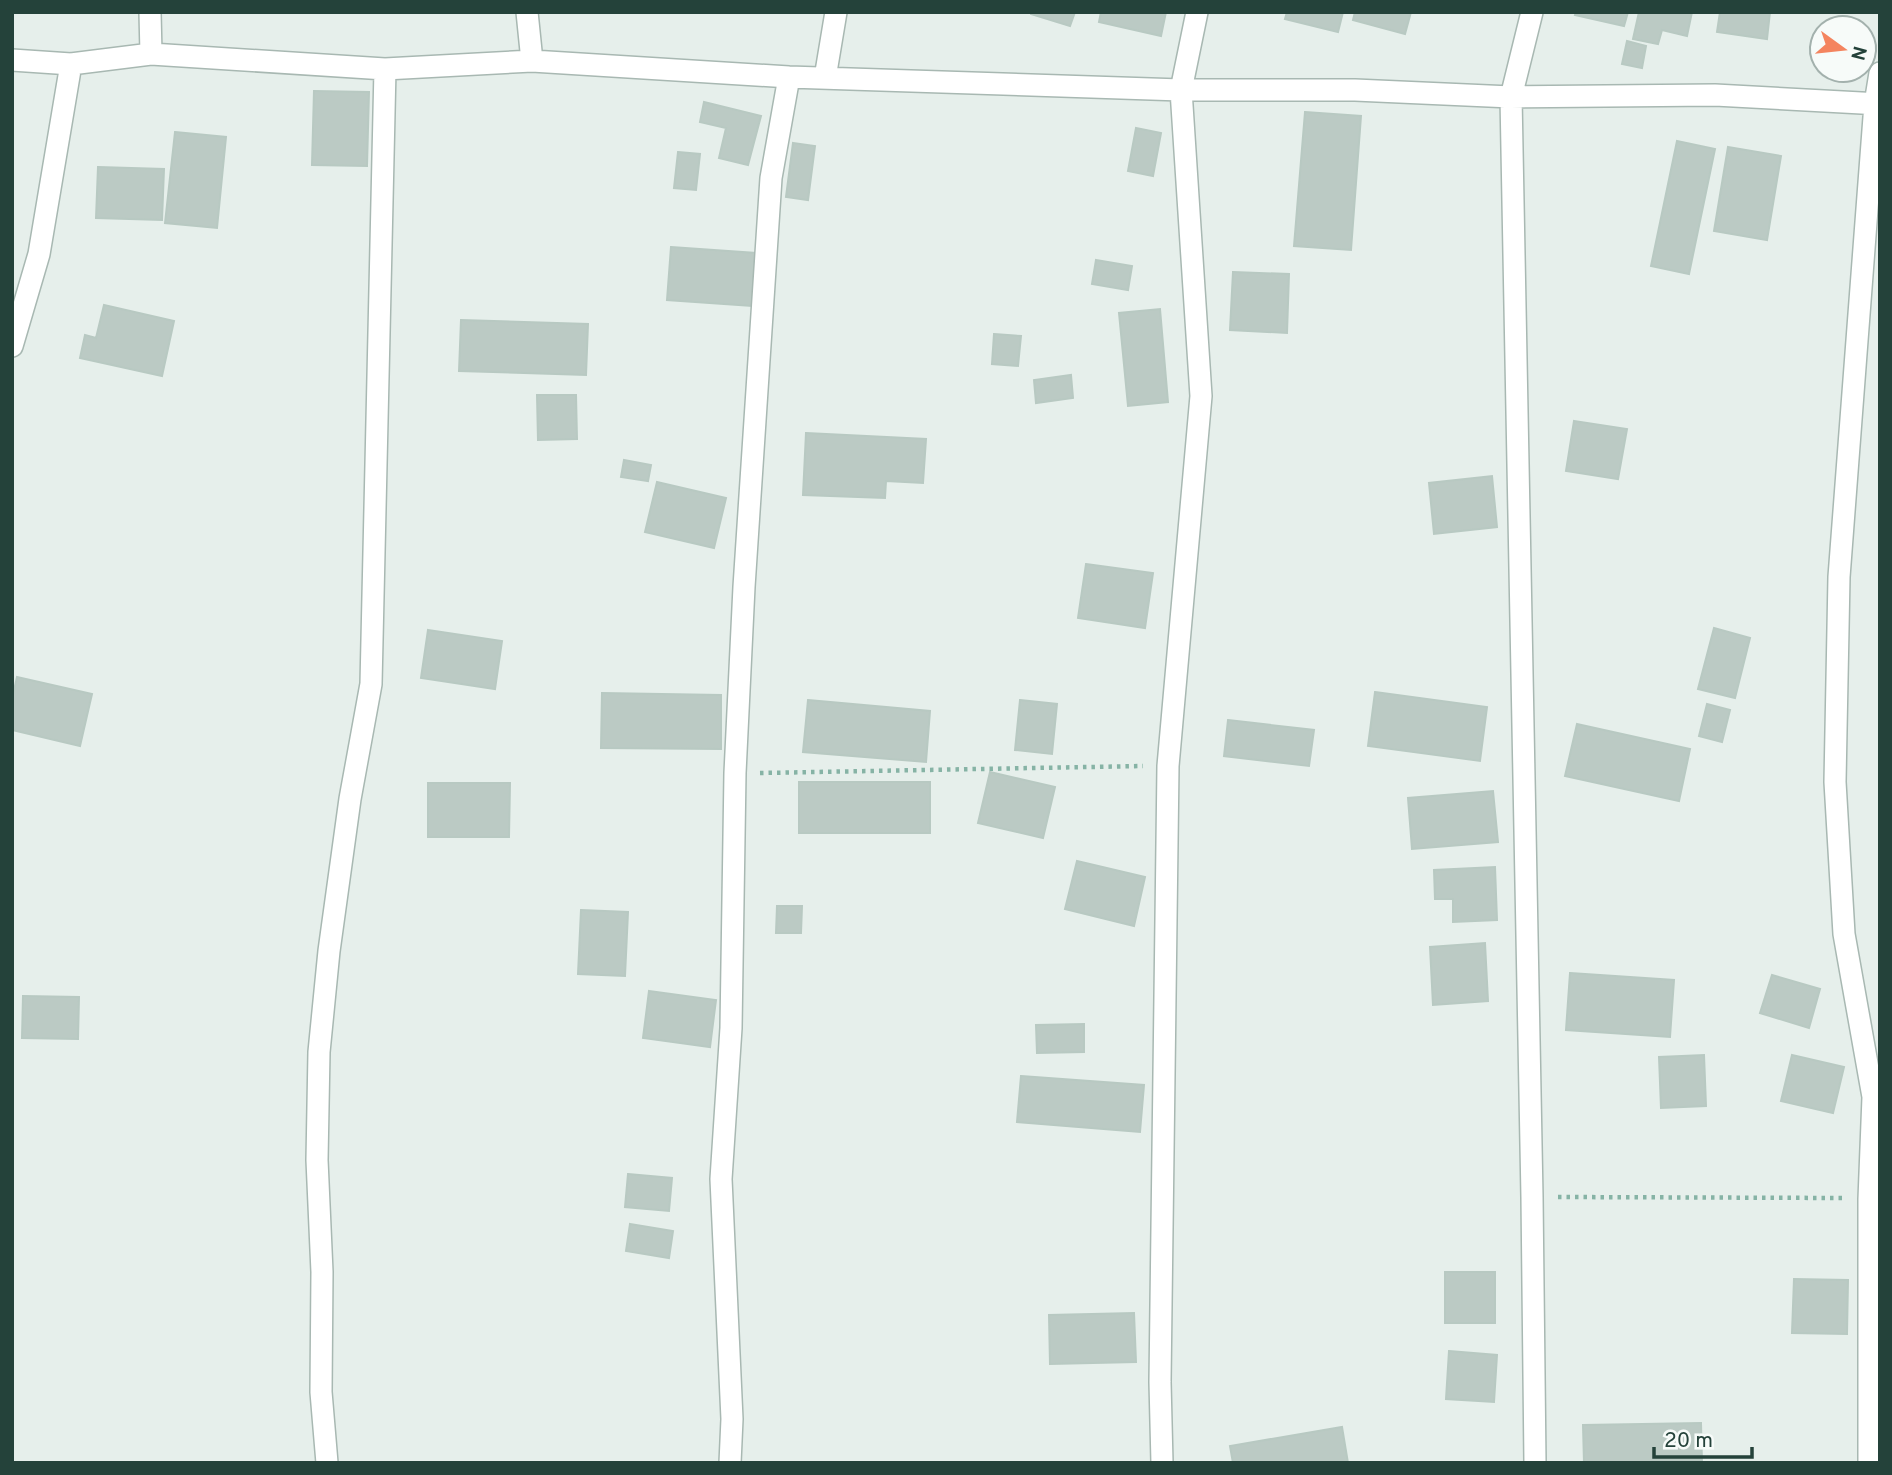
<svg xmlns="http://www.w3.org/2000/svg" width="1892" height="1475" font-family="Overpass,sans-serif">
<rect width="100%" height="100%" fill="#e6efeb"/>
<!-- building -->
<path fill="#bbcac4" stroke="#b8c9c2" stroke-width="2" d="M 1031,12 L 1075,12 L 1070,26 L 1031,14 Z
M 1101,12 L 1166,12 L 1161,36 L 1099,22 Z
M 1287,12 L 1343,12 L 1338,32 L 1285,19 Z
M 1355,12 L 1411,12 L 1405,34 L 1353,20 Z
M 1576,12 L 1628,12 L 1624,26 L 1575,15 Z
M 1639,12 L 1692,12 L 1687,36 L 1662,30 L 1658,44 L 1633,39 Z
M 1720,12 L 1770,12 L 1767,39 L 1717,32 Z
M 1627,41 L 1646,46 L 1642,68 L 1622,64 Z
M 314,91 L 369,92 L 367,166 L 312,165 Z
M 704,102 L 761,116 L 748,165 L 719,158 L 726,128 L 700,122 Z
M 1305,112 L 1361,116 L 1351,250 L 1294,246 Z
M 1136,128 L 1161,133 L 1153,176 L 1128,171 Z
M 175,132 L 226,137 L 217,228 L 165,223 Z
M 1677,141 L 1715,149 L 1689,274 L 1651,266 Z
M 793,143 L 815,146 L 808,200 L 786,197 Z
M 1728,147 L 1781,156 L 1767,240 L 1714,231 Z
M 678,152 L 700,154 L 696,190 L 674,188 Z
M 98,167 L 164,169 L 162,220 L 96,218 Z
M 671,247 L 756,253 L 752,306 L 667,300 Z
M 1096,260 L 1132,266 L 1128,290 L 1092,284 Z
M 1233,272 L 1289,274 L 1287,333 L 1230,330 Z
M 104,305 L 174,321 L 162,376 L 80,358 L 85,335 L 96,338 Z
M 1160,309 L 1168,402 L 1128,406 L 1119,313 Z
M 461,320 L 588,324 L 586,375 L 459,371 Z
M 994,334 L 1021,336 L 1018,366 L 992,364 Z
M 1071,375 L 1073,398 L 1036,403 L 1034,380 Z
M 537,395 L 576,395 L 577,439 L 538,440 Z
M 1574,421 L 1627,429 L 1618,479 L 1566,471 Z
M 806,433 L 926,439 L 923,483 L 886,481 L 885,498 L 803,495 Z
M 624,460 L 651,465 L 648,481 L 621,477 Z
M 1492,476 L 1497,527 L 1434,534 L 1429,483 Z
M 657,482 L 726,498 L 714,548 L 645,532 Z
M 1086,564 L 1153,573 L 1145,628 L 1078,618 Z
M 1714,628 L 1750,638 L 1735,698 L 1698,689 Z
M 428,630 L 502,641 L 495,689 L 421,678 Z
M 17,677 L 92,694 L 80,746 L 12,730 L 12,699 Z
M 1375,692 L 1487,707 L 1480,761 L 1368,746 Z
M 602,693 L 721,695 L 721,749 L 601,748 Z
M 808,700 L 930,711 L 926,762 L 803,752 Z
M 1020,700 L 1057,704 L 1052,754 L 1015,750 Z
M 1707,704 L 1730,710 L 1722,742 L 1699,736 Z
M 1228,720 L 1314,730 L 1309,766 L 1224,756 Z
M 1577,724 L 1690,749 L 1679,801 L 1565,776 Z
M 990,772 L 1055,787 L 1043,838 L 978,823 Z
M 799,782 L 930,782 L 930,833 L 799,833 Z
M 428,783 L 510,783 L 509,837 L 428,837 Z
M 1493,791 L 1498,842 L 1412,849 L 1408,798 Z
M 1077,861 L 1145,877 L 1134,926 L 1065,909 Z
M 1495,867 L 1497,920 L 1453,922 L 1453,899 L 1435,899 L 1434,870 Z
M 777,906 L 802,906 L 801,933 L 776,933 Z
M 581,910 L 628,912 L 625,976 L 578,974 Z
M 1485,943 L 1488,1001 L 1433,1005 L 1430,947 Z
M 1570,973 L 1674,980 L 1670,1037 L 1566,1030 Z
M 1772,975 L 1820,989 L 1809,1028 L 1760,1013 Z
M 649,991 L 716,1000 L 710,1047 L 643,1038 Z
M 23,996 L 79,997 L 78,1039 L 22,1038 Z
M 1084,1024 L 1084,1052 L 1037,1053 L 1036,1025 Z
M 1704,1055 L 1706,1106 L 1661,1108 L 1659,1057 Z
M 1792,1055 L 1844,1067 L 1833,1113 L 1781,1101 Z
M 1021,1076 L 1144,1085 L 1140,1132 L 1017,1122 Z
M 628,1174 L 672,1178 L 669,1211 L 625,1207 Z
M 630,1224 L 673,1231 L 669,1258 L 626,1251 Z
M 1445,1272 L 1495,1272 L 1495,1323 L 1445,1323 Z
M 1794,1279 L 1848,1280 L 1847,1334 L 1792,1333 Z
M 1134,1313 L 1136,1362 L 1050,1364 L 1049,1315 Z
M 1449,1351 L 1497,1355 L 1494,1402 L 1446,1399 Z
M 1701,1423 L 1702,1463 L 1584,1463 L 1583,1425 Z
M 1342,1427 L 1348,1463 L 1233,1463 L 1230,1446 Z"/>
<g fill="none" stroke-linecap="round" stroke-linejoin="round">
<!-- minor casing -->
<g stroke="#a8b8b2" stroke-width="24">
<path id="minor" d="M 150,12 L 151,54
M 527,12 L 532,61
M 1532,12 L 1511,97 L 1532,1197 L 1535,1463
M 12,60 L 71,64 L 151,54 L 385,69 L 532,61 L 789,77 L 1181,90 L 1355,90 L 1511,97 L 1715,95 L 1880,104
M 825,78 L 836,12
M 12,346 L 39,254 L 71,64
M 327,1463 L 321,1392 L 322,1272 L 317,1160 L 319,1052 L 329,951 L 350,799 L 371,684 L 385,69
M 730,1463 L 732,1419 L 721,1179 L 731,1028 L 735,773 L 744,587 L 771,178 L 789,77
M 1162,1463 L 1160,1382 L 1168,766 L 1201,396 L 1181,90 L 1197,12
M 1869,1463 L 1869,1199 L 1873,1097 L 1844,934 L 1835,782 L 1839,577 L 1875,104 L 1880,73"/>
</g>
<!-- path -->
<path stroke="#86b3a5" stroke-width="4.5" stroke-dasharray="3.5 5" stroke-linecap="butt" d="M 760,773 L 1143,766
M 1558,1197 L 1843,1198"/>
<!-- minor -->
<use href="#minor" stroke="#fff" stroke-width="21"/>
</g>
<!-- border -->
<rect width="1892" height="1475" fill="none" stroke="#24423a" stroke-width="28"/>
<!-- north arrow -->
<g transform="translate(1843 49) rotate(105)"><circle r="33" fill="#f7fbf9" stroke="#a3b1ad" stroke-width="2"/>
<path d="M0-5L12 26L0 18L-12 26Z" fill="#f4845f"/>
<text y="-10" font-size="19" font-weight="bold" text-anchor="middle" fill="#24423a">N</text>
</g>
<!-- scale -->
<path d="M1654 1447v10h98v-10" fill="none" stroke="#24423a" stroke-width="3.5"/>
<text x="1664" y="1447" font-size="21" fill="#24423a" stroke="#f7fbf9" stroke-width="5" paint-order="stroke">20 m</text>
</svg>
